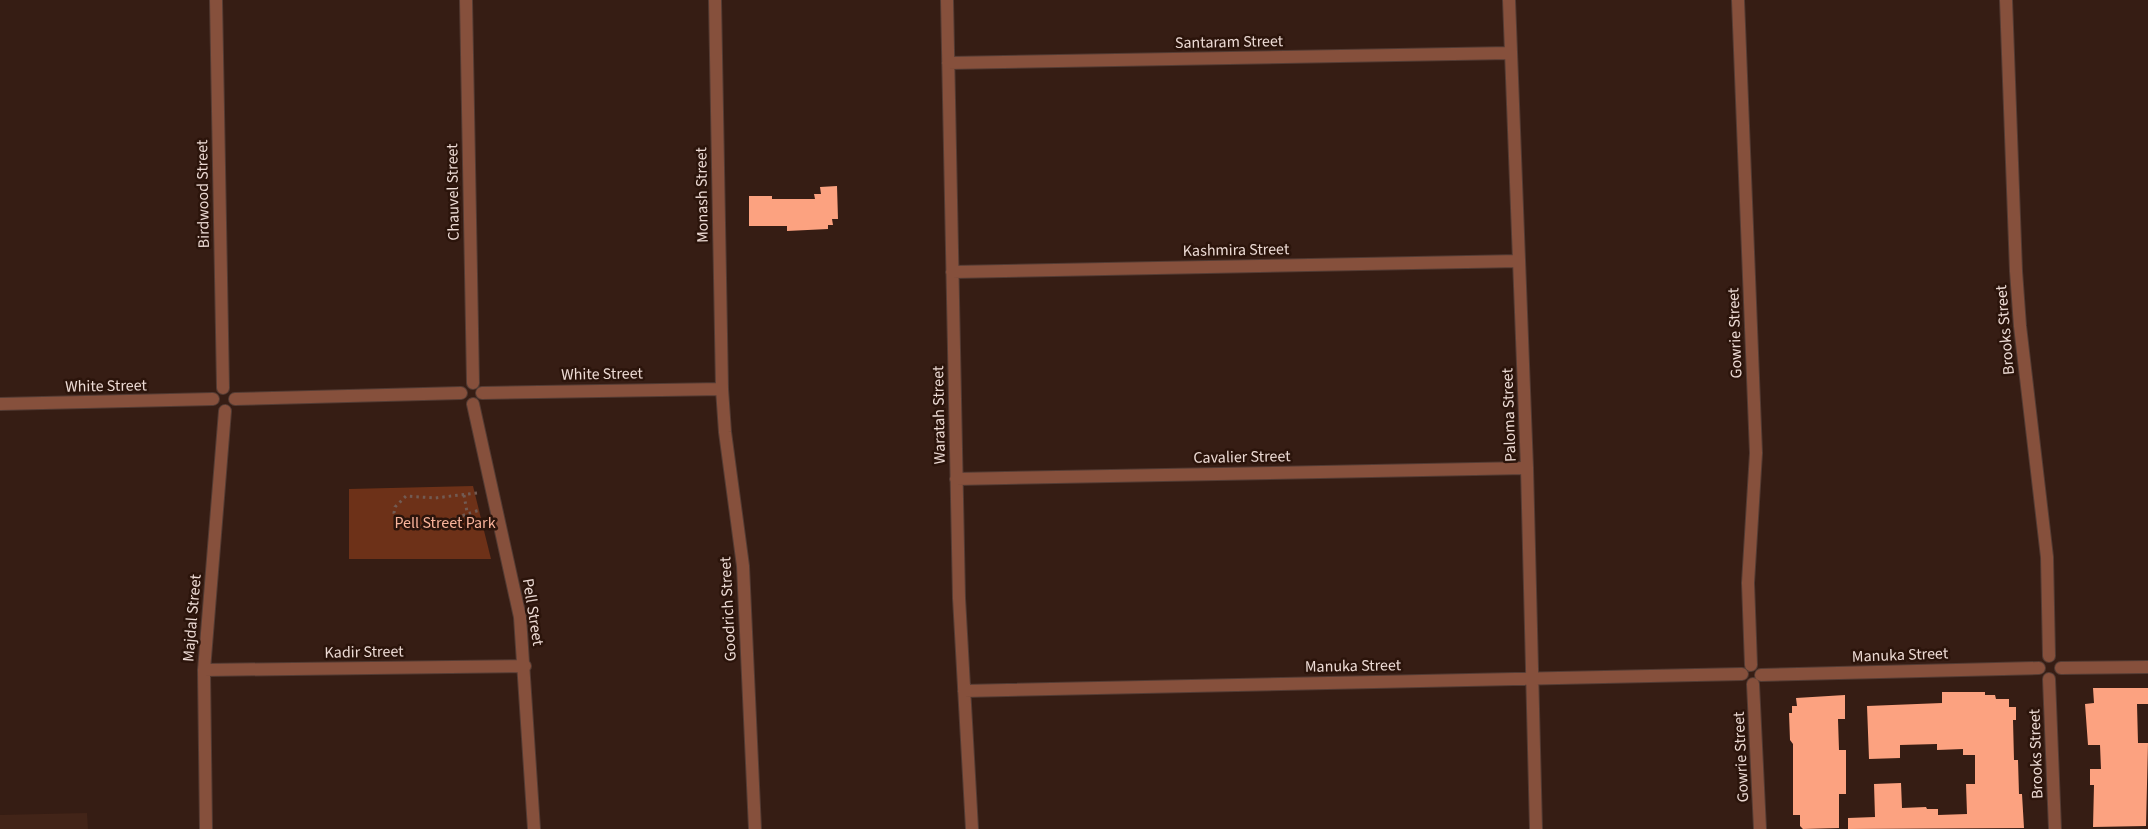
<svg xmlns="http://www.w3.org/2000/svg" width="2148" height="829" font-family="'Source Sans 3',sans-serif">
<rect width="100%" height="100%" fill="#361d14"/>
<!-- built -->
<path fill="#422418" d="M 87,813 L 88,829 L 0,829 L 0,815 Z"/>
<!-- green -->
<path fill="#6d3118" d="M 473,486 L 491,559 L 349,559 L 349,489 Z"/>
<!-- building -->
<path fill="#fca280" d="M 837,186 L 838,219 L 832,219 L 833,225 L 828,225 L 828,229 L 787,231 L 787,226 L 749,226 L 749,196 L 772,196 L 772,199 L 815,199 L 814,194 L 821,194 L 820,187 Z
M 2093,688 L 2148,688 L 2148,704 L 2137,704 L 2138,743 L 2148,743 L 2146,826 L 2093,827 L 2094,785 L 2090,785 L 2090,769 L 2101,769 L 2100,745 L 2088,745 L 2085,704 L 2094,703 Z
M 1942,692 L 1985,692 L 1985,695 L 1995,695 L 1996,699 L 2009,699 L 2009,707 L 2016,707 L 2016,720 L 2013,720 L 2014,760 L 2018,760 L 2019,794 L 2022,794 L 2024,828 L 1848,829 L 1848,818 L 1875,817 L 1874,784 L 1901,783 L 1902,808 L 1926,807 L 1927,809 L 1938,809 L 1938,815 L 1967,814 L 1966,784 L 1975,784 L 1975,755 L 1963,755 L 1963,749 L 1937,750 L 1937,744 L 1900,745 L 1900,758 L 1869,759 L 1867,706 L 1942,703 Z
M 1845,695 L 1845,719 L 1838,719 L 1839,750 L 1846,750 L 1846,794 L 1839,794 L 1839,828 L 1803,829 L 1800,826 L 1800,815 L 1793,815 L 1793,744 L 1790,740 L 1789,713 L 1792,713 L 1792,706 L 1797,706 L 1796,698 Z"/>
<g fill="none" stroke-linecap="round" stroke-linejoin="round">
<!-- minor casing -->
<g stroke="#533b33" stroke-width="14">
<path id="minor" d="M 216,0 L 223,388
M 466,0 L 473,383
M 715,0 L 722,389 L 725,432 L 743,566 L 755,829
M 947,0 L 959,598 L 972,829
M 1509,0 L 1527,468 L 1536,829
M 1738,0 L 1756,453 L 1748,583 L 1751,665
M 2006,0 L 2016,271 L 2020,326 L 2047,557 L 2049,656
M 948,63 L 1510,53
M 952,272 L 1519,261
M 482,393 L 722,389
M 235,399 L 461,393
M 0,404 L 213,399
M 473,404 L 520,617 L 534,829
M 956,479 L 1527,468
M 2061,668 L 2148,667
M 204,670 L 525,666
M 1761,675 L 2039,668
M 2049,679 L 2055,829
M 1753,684 L 1760,829
M 964,691 L 1742,674
M 206,829 L 204,670 L 225,411"/>
</g>
<!-- path -->
<path stroke="#725b53" stroke-width="3" stroke-dasharray="2.5 4" stroke-linecap="butt" d="M 477,493 L 435,498 L 406,496 L 395,507 L 394,513 C 404,544 460,514 481,510
M 464,495 L 467,512"/>
<!-- minor -->
<use href="#minor" stroke="#86503c" stroke-width="12"/>
</g>
<g text-anchor="middle" dominant-baseline="central" stroke-width="5" stroke-linejoin="round" paint-order="stroke">
<!-- street labels -->
<g font-size="16" fill="#ecdad4" stroke="#2b140b">
<text transform="translate(1229 42) rotate(-1)">Santaram Street</text>
<text transform="translate(453 192) rotate(-91)">Chauvel Street</text>
<text transform="translate(203 194) rotate(-91)">Birdwood Street</text>
<text transform="translate(702 195) rotate(-91)">Monash Street</text>
<text transform="translate(1236 250) rotate(-1)">Kashmira Street</text>
<text transform="translate(2005 330) rotate(-95)">Brooks Street</text>
<text transform="translate(1735 333) rotate(-92)">Gowrie Street</text>
<text transform="translate(602 374) rotate(-1)">White Street</text>
<text transform="translate(106 386) rotate(-1)">White Street</text>
<text transform="translate(939 415) rotate(-91)">Waratah Street</text>
<text transform="translate(1509 415) rotate(-92)">Paloma Street</text>
<text transform="translate(1242 457) rotate(-1)">Cavalier Street</text>
<text transform="translate(728 609) rotate(-93)">Goodrich Street</text>
<text transform="translate(533 612) rotate(81)">Pell Street</text>
<text transform="translate(192 618) rotate(-85)">Majdal Street</text>
<text transform="translate(364 652) rotate(-1)">Kadir Street</text>
<text transform="translate(1900 655) rotate(-2)">Manuka Street</text>
<text transform="translate(1353 666) rotate(-1)">Manuka Street</text>
<text transform="translate(2036 754) rotate(-92)">Brooks Street</text>
<text transform="translate(1741 757) rotate(-93)">Gowrie Street</text>
</g>
<!-- park labels -->
<g font-size="16" fill="#f8b39a" stroke="#2b140b">
<text x="445" y="523">Pell Street Park</text>
</g>
</g>
</svg>
